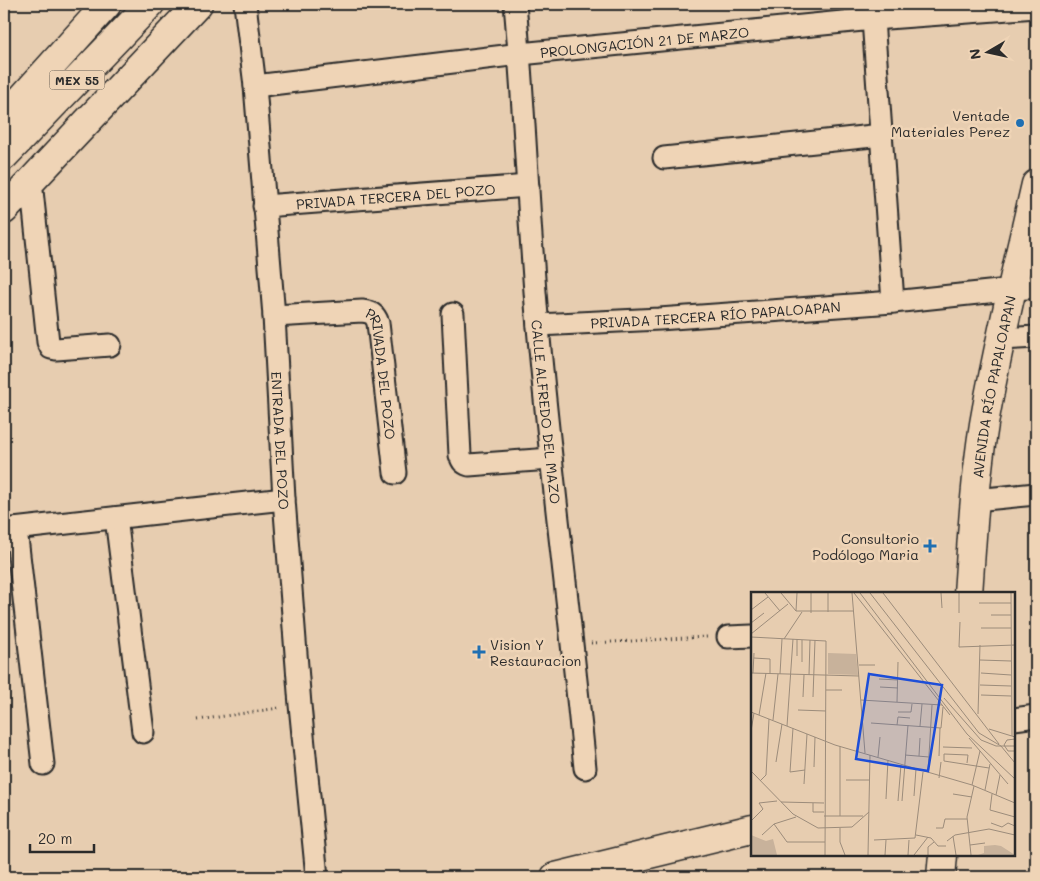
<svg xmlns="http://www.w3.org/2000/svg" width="1040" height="881" font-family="Mali,sans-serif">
<rect width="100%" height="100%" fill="#e7cdb0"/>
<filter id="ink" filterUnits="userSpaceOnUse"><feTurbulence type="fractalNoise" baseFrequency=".02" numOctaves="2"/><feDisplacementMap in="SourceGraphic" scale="10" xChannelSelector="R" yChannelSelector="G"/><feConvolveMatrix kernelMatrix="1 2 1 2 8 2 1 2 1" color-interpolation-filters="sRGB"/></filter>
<g filter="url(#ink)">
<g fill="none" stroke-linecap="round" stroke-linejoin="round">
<!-- minor casing -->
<g stroke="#2b2b2b" stroke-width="25">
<g id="minor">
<path id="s1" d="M 245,4 L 255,86 L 274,316 L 284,499 L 300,705 L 317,877"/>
<path id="s2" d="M 515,4 C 525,111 528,219 538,327 C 551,474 571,621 585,768"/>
<path d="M 873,19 L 893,302"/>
<path id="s3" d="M 255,86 L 520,54 L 873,19 L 1036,7"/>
<path d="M 664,158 L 882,135"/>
<path d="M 31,181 L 48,342 L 51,348 L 56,349 L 110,345"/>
<path id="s4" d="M 264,206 L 528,186"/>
<path d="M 453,314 L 460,455 C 462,461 463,463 469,465 L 551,459"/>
<path id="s5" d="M 274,316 L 362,311 C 371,312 375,314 378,323 L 395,473"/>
<path id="s6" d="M 538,325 L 659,319 L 893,302 L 1036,287"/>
<path d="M 1001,339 L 1036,337"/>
<path d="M 975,500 L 1036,494"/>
<path d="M 116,518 L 143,732"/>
<path d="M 16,529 L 43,764"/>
<path d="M 4,530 L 284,499"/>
<path d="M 728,637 L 752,636"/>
<path d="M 1014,719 L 1036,716"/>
</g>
</g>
<!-- major casing -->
<g stroke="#2b2b2b" stroke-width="31">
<g id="major">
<path d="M 4,210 L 198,4"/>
<path id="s7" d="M 968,594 C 972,537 975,480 984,424 C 998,343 1018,263 1036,184"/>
<path d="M 555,877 L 752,829"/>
<path d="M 941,877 L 943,855"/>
</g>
</g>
<!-- highway casing -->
<g stroke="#2b2b2b" stroke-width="31">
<path id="highway" d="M 4,118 L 107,4
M 4,156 L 150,4"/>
</g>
<!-- path -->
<path stroke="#2b2b2b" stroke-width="3" stroke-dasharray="1 4" stroke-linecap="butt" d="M 591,643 L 707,637
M 198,720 L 279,708"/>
<!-- minor -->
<use href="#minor" stroke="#efd4b6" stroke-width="21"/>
<!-- major -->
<use href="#major" stroke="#efd4b6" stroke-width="28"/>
<!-- highway -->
<use href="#highway" stroke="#efd4b6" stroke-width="28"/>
</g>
</g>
<!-- markers -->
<g fill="#1f6fb2" stroke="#efd4b6" stroke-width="2">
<circle cx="1020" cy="123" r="5"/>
<path d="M927.5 538.5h5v5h5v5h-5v5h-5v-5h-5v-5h5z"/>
<path d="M476.5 644.5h5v5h5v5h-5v5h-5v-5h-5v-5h5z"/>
</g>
<g text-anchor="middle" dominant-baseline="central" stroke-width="5" stroke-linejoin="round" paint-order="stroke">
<!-- shield labels -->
<rect fill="#efd4b6" stroke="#665e55" stroke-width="1" x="49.5" y="70.5" width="55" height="19" rx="4"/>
<g font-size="12" font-weight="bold" fill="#2b2b2b">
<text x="77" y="80">MEX 55</text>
</g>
<!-- street labels -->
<g font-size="14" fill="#2b2b2b" stroke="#efd4b6">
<text stroke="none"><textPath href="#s3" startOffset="392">PROLONGACIÓN 21 DE MARZO</textPath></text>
<text stroke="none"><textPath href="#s4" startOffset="132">PRIVADA TERCERA DEL POZO</textPath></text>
<text stroke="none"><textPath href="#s6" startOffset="178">PRIVADA TERCERA RÍO PAPALOAPAN</textPath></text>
<text stroke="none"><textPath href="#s5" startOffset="160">PRIVADA DEL POZO</textPath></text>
<text stroke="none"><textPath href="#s7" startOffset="209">AVENIDA RÍO PAPALOAPAN</textPath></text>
<text stroke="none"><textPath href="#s2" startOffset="409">CALLE ALFREDO DEL MAZO</textPath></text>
<text stroke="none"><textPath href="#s1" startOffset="438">ENTRADA DEL POZO</textPath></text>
</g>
<!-- poi labels -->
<g font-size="14" fill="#2b2b2b" stroke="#efd4b6" text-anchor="end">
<text x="1010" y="115">Ventade<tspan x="1010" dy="16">Materiales Perez</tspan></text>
<text x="919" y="538">Consultorio<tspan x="919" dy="16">Podólogo Maria</tspan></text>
<text x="490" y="644" text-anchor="start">Vision Y<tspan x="490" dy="16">Restauracion</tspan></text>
</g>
</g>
<!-- overview -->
<g transform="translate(751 592)">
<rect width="264" height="264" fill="#e7cdb0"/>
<path d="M 77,61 L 105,62 L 107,83 L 77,82 ZM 0,243 L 15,249 L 22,247 L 26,263 L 0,263 ZM 244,253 L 250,254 L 264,263 L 227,263 L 233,261 L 233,254 Z" fill="#c8b29b"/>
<path fill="none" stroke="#9c8c7b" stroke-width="1" d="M 14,1 L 29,19M 30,1 L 45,19 L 102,19M 60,1 L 60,21M 77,1 L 77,20M 101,1 L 114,161M 103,1 L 199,123M 109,1 L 216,142 L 264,187M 119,1 L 228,141 L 250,154 L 264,171M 132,1 L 248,152M 190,1 L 191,16M 208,1 L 208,21M 260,1 L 261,144M 228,11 L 260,11M 0,18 L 17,5M 45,19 L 46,1M 240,23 L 260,23M 209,30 L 208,55 L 264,53M 0,31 L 13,21M 230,36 L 260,36M 0,42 L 37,12M 0,45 L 75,49 L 74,263M 33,47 L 51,20M 46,64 L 46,47M 3,66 L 19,67 L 19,81M 229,68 L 260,69M 51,70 L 51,48M 108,73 L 124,73M 0,81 L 108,84M 2,81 L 3,61M 230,81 L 260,83M 29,82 L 31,47M 58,83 L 59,48M 128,87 L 147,88M 229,93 L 260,94M 129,95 L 147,96M 75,98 L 91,98M 230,103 L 260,104M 52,105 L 53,83M 62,105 L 64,48M 193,106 L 230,148 L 245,154 L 264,154M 110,108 L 191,113M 146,110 L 147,70M 47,118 L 75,119M 0,120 L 84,153 L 221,193 L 264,211M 147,120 L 160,120 L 161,112M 227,122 L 229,53M 8,123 L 15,81M 22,128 L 27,82M 120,131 L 190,136 L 192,115M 146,133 L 147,125 L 159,126M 36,134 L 42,47M 169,134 L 171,112M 42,136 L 39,180 L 54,178M 238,137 L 264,145M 0,139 L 3,121M 218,146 L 257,192M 264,147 L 256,148 L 253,153 L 257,159 L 264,159M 89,154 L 89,224M 192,155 L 221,156M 154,163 L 178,165M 168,164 L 169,146M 188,164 L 189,136M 127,165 L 129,145M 25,170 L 31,132M 216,171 L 217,163 L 193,162 L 193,169 L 238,176M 63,175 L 64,145M 0,179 L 42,222 L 67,236 L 101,235 L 118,220M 177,180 L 181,113M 188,186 L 190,170M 95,188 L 118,188M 9,189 L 15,183 L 18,127M 53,192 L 56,142M 221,193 L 229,159M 234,198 L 239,172M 202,202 L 221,205M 241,202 L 239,218 L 264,225M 245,203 L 249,183M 163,204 L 165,177M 135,207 L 137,168M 147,209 L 150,173M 151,209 L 157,133M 30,210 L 73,211M 8,211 L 26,209M 62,211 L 62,220 L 73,220M 73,224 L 112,224M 1,228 L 12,217 L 8,211M 240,231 L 251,235 L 257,231 L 264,234M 23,232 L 36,250M 89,236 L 89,250 L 94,263M 185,236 L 192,236 L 194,227 L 216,227M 11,243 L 23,232 L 45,225M 165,243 L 180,246 L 187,254 L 195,254M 202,244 L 205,263M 123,248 L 164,246 L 172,180M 196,249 L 204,243 L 238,237 L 264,243M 36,250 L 74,250M 219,253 L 234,251M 117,263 L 119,163M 134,263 L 135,248M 157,263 L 158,248M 163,263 L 177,245M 177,263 L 177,255 L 183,250M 220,263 L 216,225 L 223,194"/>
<path fill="#1d4ed8" fill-opacity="0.15" stroke="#1d4ed8" stroke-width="2.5" d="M 118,82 L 191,93 L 177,179 L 105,167 Z"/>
<rect width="264" height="264" fill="none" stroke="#2b2b2b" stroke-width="2.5"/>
</g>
<!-- margin -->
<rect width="1040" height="881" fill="none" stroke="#efd4b6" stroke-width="20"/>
<rect x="10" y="10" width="1020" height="861" fill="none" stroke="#2b2b2b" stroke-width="2" filter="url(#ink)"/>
<!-- north arrow -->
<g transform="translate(988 52) rotate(261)" stroke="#efd4b6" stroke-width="4" paint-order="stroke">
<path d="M0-4L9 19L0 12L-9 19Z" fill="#2b2b2b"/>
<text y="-8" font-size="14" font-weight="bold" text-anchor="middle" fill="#2b2b2b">N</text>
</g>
<!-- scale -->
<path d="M30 844v8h64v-8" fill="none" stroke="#2b2b2b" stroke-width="2.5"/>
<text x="38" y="844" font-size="15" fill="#2b2b2b" stroke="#efd4b6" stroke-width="4" paint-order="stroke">20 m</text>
</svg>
